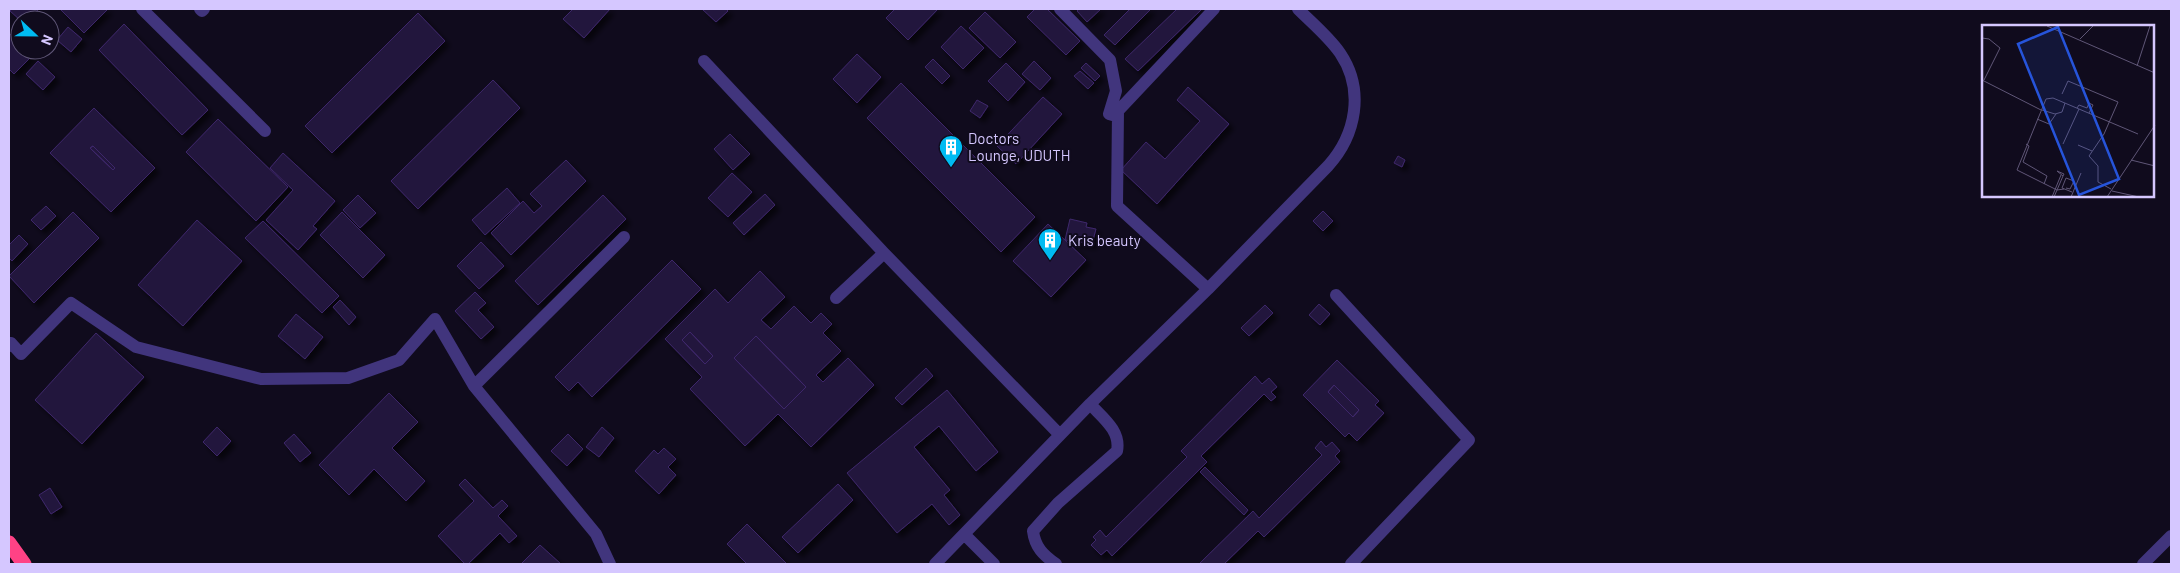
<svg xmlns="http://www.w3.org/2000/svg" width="2180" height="573" font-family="Barlow,sans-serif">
<defs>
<filter id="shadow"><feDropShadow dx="4.5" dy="4.5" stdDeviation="2.5" flood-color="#0009"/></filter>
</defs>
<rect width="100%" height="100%" fill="#100b1d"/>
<!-- building -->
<path fill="#24173e" stroke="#3e286b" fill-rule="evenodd" filter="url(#shadow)" d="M 12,9 L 39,9 L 28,20 L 20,20 L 10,11 Z
M 60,9 L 108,9 L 84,33 Z
M 573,9 L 610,9 L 584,38 L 563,19 Z
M 702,9 L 726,9 L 728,11 L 716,22 Z
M 895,9 L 938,9 L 908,40 L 886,18 Z
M 1035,9 L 1047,9 L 1080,41 L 1066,55 L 1027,17 Z
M 1079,9 L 1101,9 L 1087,22 L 1077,11 Z
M 1130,9 L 1151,9 L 1115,45 L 1104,35 Z
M 1177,9 L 1202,9 L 1138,71 L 1125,59 Z
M 985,12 L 1016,42 L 1000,58 L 969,28 Z
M 418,13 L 445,41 L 332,153 L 305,126 Z
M 124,24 L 208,110 L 182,135 L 99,50 Z
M 961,26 L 984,48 L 963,69 L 941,47 Z
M 68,27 L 82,39 L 71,52 L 57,40 Z
M 9,33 L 20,44 L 20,50 L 26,50 L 32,56 L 14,74 L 9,69 Z
M 857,54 L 881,77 L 857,103 L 833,79 Z
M 933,59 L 950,76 L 942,84 L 925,67 Z
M 38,61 L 55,77 L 43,90 L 26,74 Z
M 1034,61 L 1051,78 L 1040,90 L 1022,74 Z
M 1006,63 L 1025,82 L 1008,101 L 988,81 Z
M 1086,63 L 1100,76 L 1095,81 L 1081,68 Z
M 1080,71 L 1094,83 L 1088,89 L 1074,76 Z
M 493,80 L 520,108 L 418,209 L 391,181 Z
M 901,83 L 1035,217 L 1001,252 L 867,118 Z
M 1188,87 L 1229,124 L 1157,204 L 1121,170 L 1146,142 L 1165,159 L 1200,121 L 1177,100 Z
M 1043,97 L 1062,114 L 1016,164 L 997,146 Z
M 977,100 L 988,106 L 980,118 L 970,111 Z
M 94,108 L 155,168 L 111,212 L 50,153 ZM 93,146 L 115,168 L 113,170 L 90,148 Z
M 218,119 L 288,187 L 256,221 L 186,152 Z
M 730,134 L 750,154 L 733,170 L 714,149 Z
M 93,146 L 115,168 L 113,170 L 90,148 Z
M 283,153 L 335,201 L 313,226 L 317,229 L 298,250 L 266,220 L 293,190 L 270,168 Z
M 1398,156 L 1405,160 L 1402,167 L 1394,163 Z
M 566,160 L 586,181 L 511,255 L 491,233 L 523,201 L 534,213 L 542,206 L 530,194 Z
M 732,173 L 752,192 L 728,217 L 708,198 Z
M 507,188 L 520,203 L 485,235 L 472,220 Z
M 765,194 L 775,205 L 744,235 L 733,223 Z
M 358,195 L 376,213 L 360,228 L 343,210 Z
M 603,195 L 626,219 L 538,305 L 515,281 Z
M 46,206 L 56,216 L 41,230 L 31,220 Z
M 1323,211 L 1333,221 L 1323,231 L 1313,221 Z
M 73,212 L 99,238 L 34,303 L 9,276 Z
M 342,212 L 385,255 L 363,278 L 320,235 Z
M 1070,219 L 1087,223 L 1086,227 L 1096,229 L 1092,244 L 1065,240 Z
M 197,220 L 242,261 L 183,326 L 138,285 Z
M 263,221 L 339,296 L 322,313 L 245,238 Z
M 1048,224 L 1086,260 L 1051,297 L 1013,261 Z
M 19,235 L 28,244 L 12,261 L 9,258 L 9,245 Z
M 481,242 L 504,266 L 479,289 L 457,266 Z
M 672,260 L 701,289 L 592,397 L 578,382 L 569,391 L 555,377 Z
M 760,271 L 785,297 L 761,320 L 771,329 L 794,306 L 811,323 L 821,313 L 832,324 L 823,333 L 841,351 L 816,375 L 823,382 L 848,358 L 874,385 L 811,447 L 778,414 L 745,446 L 690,389 L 702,377 L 665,339 L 715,289 L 728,303 ZM 690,332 L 713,356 L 705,364 L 682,340 ZM 756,336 L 806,387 L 784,409 L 734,358 Z
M 475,292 L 486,303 L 478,310 L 494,327 L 481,339 L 455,311 Z
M 340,300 L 356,317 L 349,325 L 333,307 Z
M 1319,304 L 1330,314 L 1320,325 L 1309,315 Z
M 1265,305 L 1273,313 L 1249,336 L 1241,328 Z
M 296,314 L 323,337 L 305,359 L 278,336 Z
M 690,332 L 713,356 L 705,364 L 682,340 Z
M 96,333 L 144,377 L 82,444 L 35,400 Z
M 756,336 L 806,387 L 784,409 L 734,358 Z
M 1337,360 L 1379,401 L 1375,405 L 1384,413 L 1357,441 L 1349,433 L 1345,437 L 1303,395 ZM 1334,385 L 1359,410 L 1353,417 L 1328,392 Z
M 926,368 L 933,376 L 902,405 L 895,398 Z
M 1255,376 L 1262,384 L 1269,378 L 1277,387 L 1271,392 L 1276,397 L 1271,401 L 1264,394 L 1201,456 L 1207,462 L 1112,556 L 1107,550 L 1101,555 L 1091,545 L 1096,540 L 1093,537 L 1100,530 L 1106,537 L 1187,457 L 1181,451 Z
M 1334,385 L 1359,410 L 1353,417 L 1328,392 Z
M 947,390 L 998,452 L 976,471 L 939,426 L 914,447 L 950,490 L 944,495 L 960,515 L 949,525 L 932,504 L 897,533 L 847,473 Z
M 389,393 L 418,422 L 392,448 L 425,481 L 406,501 L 374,469 L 349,495 L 319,465 Z
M 217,427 L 231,441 L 217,456 L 203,442 Z
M 602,427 L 614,438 L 599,457 L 586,447 Z
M 294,434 L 311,453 L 300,462 L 284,443 Z
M 568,434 L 583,449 L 567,466 L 551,451 Z
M 1321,441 L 1326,447 L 1332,442 L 1340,451 L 1335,456 L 1340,462 L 1264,537 L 1258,531 L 1224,564 L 1199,564 L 1253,511 L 1259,518 L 1322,455 L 1315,448 Z
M 664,448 L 676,459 L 668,467 L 676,475 L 659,494 L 635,471 L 654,450 L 658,454 Z
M 1205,467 L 1248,510 L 1244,515 L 1200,472 Z
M 465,479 L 493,508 L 502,500 L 508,506 L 498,516 L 517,536 L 509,543 L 500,533 L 468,564 L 465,564 L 438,536 L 474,501 L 459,485 Z
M 838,484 L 853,500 L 798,553 L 782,537 Z
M 50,488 L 62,507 L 51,514 L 39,495 Z
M 747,524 L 787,564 L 747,564 L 727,544 Z
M 540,545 L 561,564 L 521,564 Z"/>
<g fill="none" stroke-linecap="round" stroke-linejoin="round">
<!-- minor -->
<path stroke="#41357d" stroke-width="12" d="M 142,9 L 265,131
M 200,9 L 202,11 L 204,9
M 1060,9 L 1110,60 L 1116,91 L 1109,114 L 1116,116
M 704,61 L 884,253 L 1060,435
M 1208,289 L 1117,206 L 1118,111 L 1214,9
M 1336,295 L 1469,440 L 1351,564
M 836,298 L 884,253
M 9,346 L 11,343 L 21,354 L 71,303 L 136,347 L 261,379 L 348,378 L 399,360 L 435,319 L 474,386 L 596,534 L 610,564
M 474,386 L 624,237
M 965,535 L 994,564
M 935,564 L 1090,404 L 1208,289 L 1328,166 C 1356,135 1365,90 1340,53 C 1329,37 1312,23 1298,9
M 1056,564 C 1043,555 1035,547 1033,531 L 1058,503 L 1117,451 C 1121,431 1103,418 1090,404
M 2143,564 L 2171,536"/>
<!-- highway -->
<path stroke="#ff4285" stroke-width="15" d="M 9,543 L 24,564"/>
</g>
<!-- icons -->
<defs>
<g id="building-pin" transform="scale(1.25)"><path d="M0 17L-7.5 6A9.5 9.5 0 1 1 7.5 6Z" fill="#00bbf2" stroke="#100b1d"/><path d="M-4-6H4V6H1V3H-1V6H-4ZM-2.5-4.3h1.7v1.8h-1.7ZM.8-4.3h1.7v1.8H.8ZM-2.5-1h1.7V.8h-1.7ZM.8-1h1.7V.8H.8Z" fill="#fff"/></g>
</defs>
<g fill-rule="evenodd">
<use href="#building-pin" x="951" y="147"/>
<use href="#building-pin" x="1050" y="240"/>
</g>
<g text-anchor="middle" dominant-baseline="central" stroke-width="4" stroke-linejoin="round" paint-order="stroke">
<!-- poi labels -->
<g font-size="15" fill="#d5c7ff" stroke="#100b1d" text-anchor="start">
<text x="968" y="138">Doctors<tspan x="968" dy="17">Lounge, UDUTH</tspan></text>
<text x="1068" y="240">Kris beauty</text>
</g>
</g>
<!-- overview -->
<g transform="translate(1982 25)">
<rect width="172" height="172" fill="#100b1d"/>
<path fill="none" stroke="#5f5677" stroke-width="1" d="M 65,1 L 173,48M 0,13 L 7,14 L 18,23 L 2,55M 98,14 L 111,1M 155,41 L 168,1M 0,55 L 59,85M 80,69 L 86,56 L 136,77 L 122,109 L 107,131 L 116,141 L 116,157 L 129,164M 95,83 L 97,80 L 105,83 L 107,78 L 111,80 L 107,88M 60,85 L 73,89 L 80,87 L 83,78M 55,94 L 67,99 L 74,89M 44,119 L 47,121 L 41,137 L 65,151 L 62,159M 81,119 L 97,84M 96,120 L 110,126M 149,135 L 173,141M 84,163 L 88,164 L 92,156 L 84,153 L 80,163 L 90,167M 82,164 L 75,165 L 35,145 L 64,74 L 71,73 L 156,109M 130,166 L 157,172M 70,172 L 79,150M 72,172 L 81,151 L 82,149 L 75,146 L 81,151M 89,172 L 99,148M 125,172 L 173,100"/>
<path fill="#2654da" fill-opacity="0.15" stroke="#2654da" stroke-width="2.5" d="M 76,2 L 137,154 L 97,170 L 36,19 Z"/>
<rect width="172" height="172" fill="none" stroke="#d5c7ff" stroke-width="2.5"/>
</g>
<!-- border -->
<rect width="2180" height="573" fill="none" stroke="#d5c7ff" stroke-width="20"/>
<!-- north arrow -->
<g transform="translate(35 35) rotate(112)"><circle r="24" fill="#100b1d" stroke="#5f5677"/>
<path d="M0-4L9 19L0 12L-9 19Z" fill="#00bbf2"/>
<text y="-8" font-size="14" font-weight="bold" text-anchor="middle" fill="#d5c7ff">N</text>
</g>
</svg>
